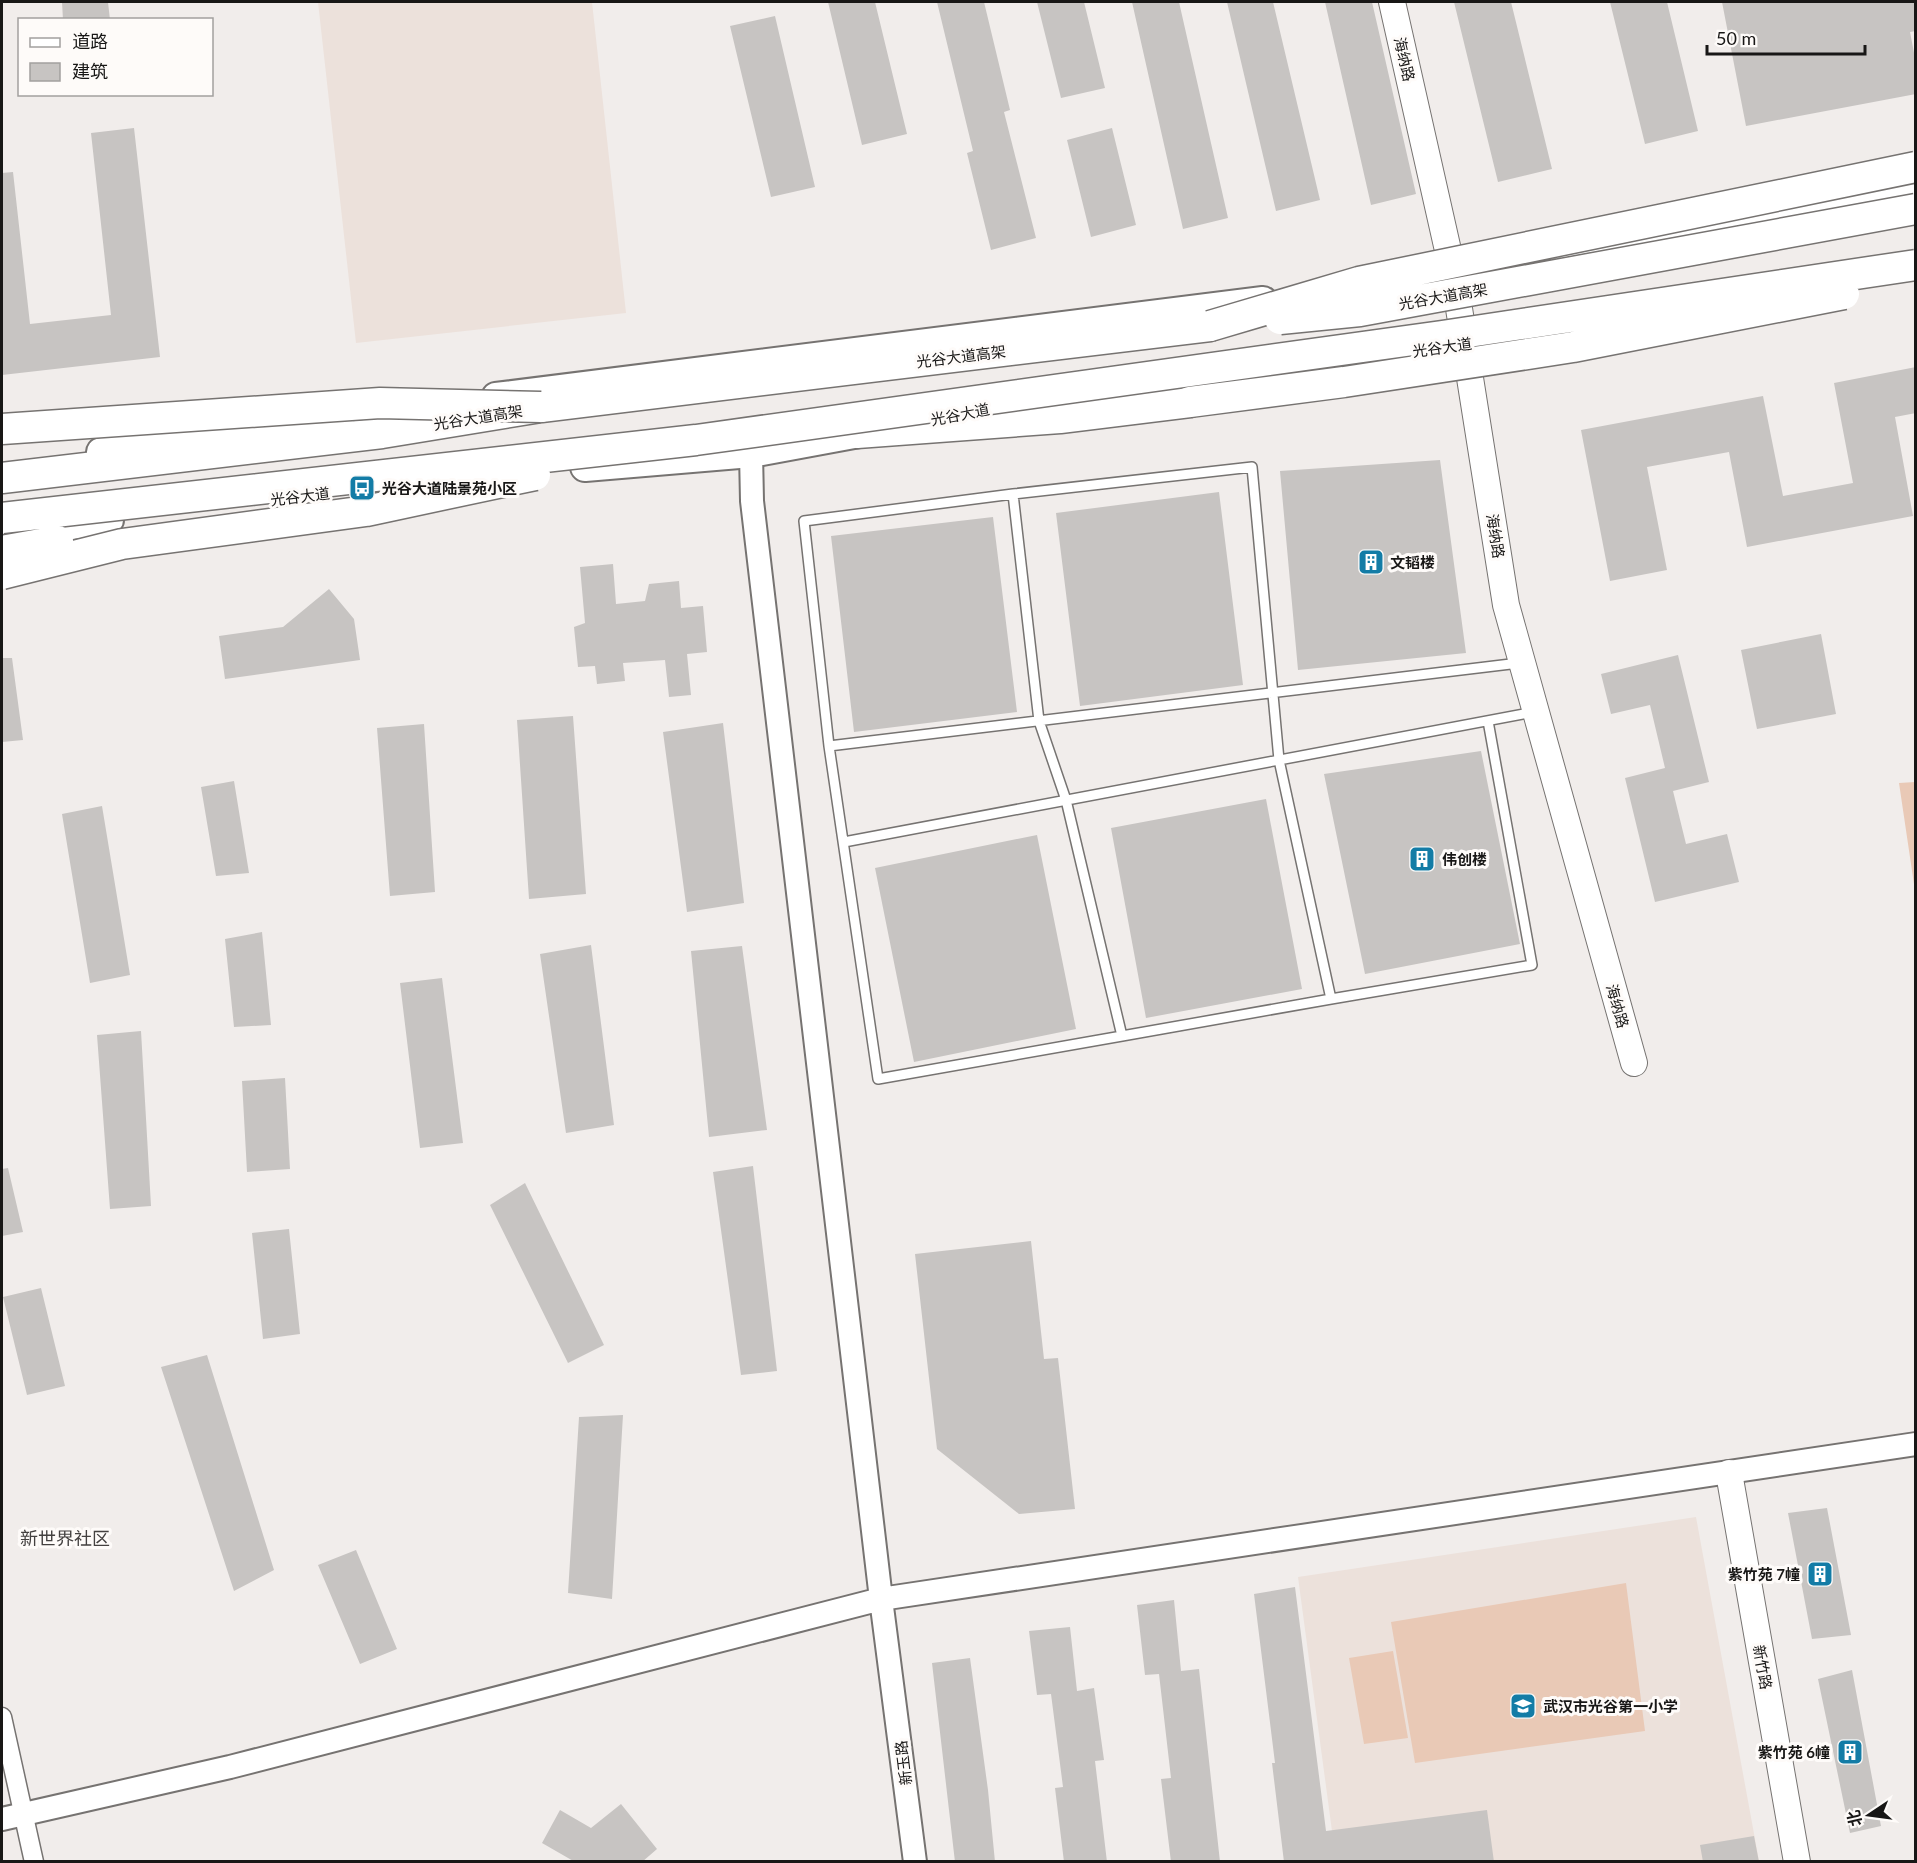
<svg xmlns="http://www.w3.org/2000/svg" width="1917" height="1863" font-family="Lato,'Noto Sans SC',sans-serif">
<rect width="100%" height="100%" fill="#f1edeb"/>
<!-- built -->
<path fill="#ece1db" d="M 318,2 L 592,2 L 626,313 L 356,343 Z
M 1696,1517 L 1759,1861 L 1336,1861 L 1298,1577 Z"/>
<!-- pitch -->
<path fill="#e9c9b6" d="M 1915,782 L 1916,782 L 1915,891 L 1899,783 Z
M 1626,1583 L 1645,1731 L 1415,1763 L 1391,1622 Z
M 1393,1651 L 1408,1738 L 1364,1744 L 1349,1658 Z"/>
<!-- building -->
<path fill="#c7c4c2" d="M 62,2 L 108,2 L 110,20 L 63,20 Z
M 828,2 L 875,2 L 907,134 L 862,145 Z
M 937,2 L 984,2 L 1010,110 L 1004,112 L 1036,238 L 991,250 L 967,153 L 973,151 Z
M 1037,2 L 1084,2 L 1105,88 L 1061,98 Z
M 1132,2 L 1179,2 L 1228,218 L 1183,229 Z
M 1227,2 L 1273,2 L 1320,200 L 1276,211 Z
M 1325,2 L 1372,2 L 1416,194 L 1371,205 Z
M 1454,2 L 1511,2 L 1552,169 L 1498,182 Z
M 1610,2 L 1667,2 L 1698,131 L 1645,144 Z
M 1722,2 L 1916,2 L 1916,31 L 1910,32 L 1916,63 L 1916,94 L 1746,126 Z
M 775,16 L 815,187 L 771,197 L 730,26 Z
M 134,128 L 160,357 L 2,375 L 2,173 L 13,172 L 30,324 L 111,315 L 91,133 Z
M 1112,128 L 1136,225 L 1091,237 L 1067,140 Z
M 1916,367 L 1916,413 L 1895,417 L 1913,516 L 1747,547 L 1729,452 L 1647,467 L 1667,570 L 1610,581 L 1581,430 L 1763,396 L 1783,496 L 1853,483 L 1834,383 Z
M 1440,460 L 1466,653 L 1298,670 L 1280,471 Z
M 1219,492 L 1243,685 L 1080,706 L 1056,513 Z
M 993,517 L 1017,712 L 854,732 L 831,536 Z
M 613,564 L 616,604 L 645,601 L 649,584 L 679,581 L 681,608 L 703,606 L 707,652 L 687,654 L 691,695 L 669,697 L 665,660 L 623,663 L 625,681 L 597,684 L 595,666 L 578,667 L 574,627 L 585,623 L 580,567 Z
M 329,589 L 354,619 L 360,660 L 225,679 L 219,636 L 283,627 Z
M 1821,634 L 1836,714 L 1757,729 L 1741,650 Z
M 1678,655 L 1709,782 L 1673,791 L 1686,844 L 1727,834 L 1739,882 L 1655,902 L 1625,778 L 1665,768 L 1650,705 L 1611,714 L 1601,674 Z
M 2,658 L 12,658 L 23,740 L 2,742 Z
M 573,716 L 586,894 L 529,899 L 517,720 Z
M 723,723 L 744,903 L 687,912 L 663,732 Z
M 424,724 L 435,892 L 390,896 L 377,728 Z
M 1481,751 L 1520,944 L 1365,974 L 1324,774 Z
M 234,781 L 249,873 L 216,876 L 201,787 Z
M 1266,799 L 1302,989 L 1146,1018 L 1111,828 Z
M 102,806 L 130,975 L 90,983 L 62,814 Z
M 1037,835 L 1076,1029 L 914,1062 L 875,868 Z
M 262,932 L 271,1025 L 234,1027 L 225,939 Z
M 591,945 L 614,1125 L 566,1133 L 540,954 Z
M 742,946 L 767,1130 L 709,1137 L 691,951 Z
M 442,978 L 463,1143 L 420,1148 L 400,983 Z
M 141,1031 L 151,1206 L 110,1209 L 97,1035 Z
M 285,1078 L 290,1169 L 247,1172 L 242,1081 Z
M 753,1166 L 777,1371 L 741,1375 L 713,1172 Z
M 8,1168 L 23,1232 L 2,1236 L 2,1169 Z
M 525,1183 L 604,1345 L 568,1363 L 490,1205 Z
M 289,1229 L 300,1334 L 263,1339 L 252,1233 Z
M 1031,1241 L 1044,1359 L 1058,1358 L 1075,1509 L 1019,1514 L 937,1449 L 915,1254 Z
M 41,1288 L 65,1386 L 27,1395 L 3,1297 Z
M 207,1355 L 274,1570 L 234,1591 L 161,1367 Z
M 623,1415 L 612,1599 L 568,1593 L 579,1417 Z
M 1827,1508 L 1851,1635 L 1812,1639 L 1788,1513 Z
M 356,1550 L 397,1649 L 360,1664 L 318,1565 Z
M 1295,1587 L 1326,1831 L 1487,1810 L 1494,1862 L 1284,1862 L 1272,1763 L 1275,1763 L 1254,1594 Z
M 1174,1600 L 1181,1671 L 1199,1669 L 1220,1862 L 1171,1862 L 1161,1779 L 1171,1778 L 1159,1674 L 1145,1675 L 1137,1605 Z
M 1070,1627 L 1077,1691 L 1094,1688 L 1104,1760 L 1095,1761 L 1107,1862 L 1064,1862 L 1055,1788 L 1063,1787 L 1051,1694 L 1037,1695 L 1029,1631 Z
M 970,1658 L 988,1790 L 995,1862 L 955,1862 L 932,1663 Z
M 1852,1670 L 1881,1826 L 1850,1833 L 1818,1679 Z
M 621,1804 L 657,1849 L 642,1862 L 575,1862 L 542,1843 L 560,1810 L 591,1828 Z
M 1754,1836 L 1759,1862 L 1703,1862 L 1700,1845 Z"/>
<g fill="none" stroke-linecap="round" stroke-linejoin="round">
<!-- service casing -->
<g stroke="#767371" stroke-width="12">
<path id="service" d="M 1013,494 L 1039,721 L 1066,800 L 1122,1036 L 878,1079 L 829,746 L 804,521 Z
M 1013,494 L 1252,467 L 1279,760 L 1331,999 L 1122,1036
M 829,746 L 1519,663
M 844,842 L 1534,712
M 1331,999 L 1532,965 L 1488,721"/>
</g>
<!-- minor casing -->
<g stroke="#767371" stroke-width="21">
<path id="minor" d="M 2,1717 L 34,1862"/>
</g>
<!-- tertiary casing -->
<g stroke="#767371" stroke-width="26">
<path id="tertiary" d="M 751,453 L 752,501 L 881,1599 L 915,1862
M 2,1819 L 230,1767 L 881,1599 L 1916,1444"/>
</g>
<!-- secondary casing -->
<g stroke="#767371" stroke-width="28">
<path id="secondary" d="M 1392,2 L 1454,277 L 1506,605 L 1634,1063
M 1729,1473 L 1797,1862"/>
</g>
<!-- primary casing -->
<g stroke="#767371" stroke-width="32">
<path id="primary" d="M 1437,279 L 1916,191
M 496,397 L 1263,301
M 101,452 L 340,418
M 585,467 L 751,453 L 881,429
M 2,534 L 109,520"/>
</g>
<!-- trunk casing -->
<g stroke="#767371" stroke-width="33">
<path id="trunk" d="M 857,433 L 1060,418 L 1190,402
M 2,478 L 382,433 L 541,407 L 1210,326"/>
</g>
<!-- service -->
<use href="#service" stroke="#fff" stroke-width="9"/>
<!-- minor -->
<use href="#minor" stroke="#fff" stroke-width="18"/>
<!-- tertiary -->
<use href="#tertiary" stroke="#fff" stroke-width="22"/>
<!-- secondary -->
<use href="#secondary" stroke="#fff" stroke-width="26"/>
<!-- primary -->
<use href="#primary" stroke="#fff" stroke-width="28"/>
<!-- trunk -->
<use href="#trunk" stroke="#fff" stroke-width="30"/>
<!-- trunk-bridge casing -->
<g stroke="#767371" stroke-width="33" stroke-linecap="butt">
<path id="trunk-bridge" d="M 1280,319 L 1360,311 L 1916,209
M 1210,326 L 1359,282 L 1916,167
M 1190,402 L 1344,382 L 1573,347 L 1844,294
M 2,429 L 380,403 L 541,407
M 2,518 L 696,440 L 1442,336 L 1916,265
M 2,551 L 58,541
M 2,574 L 122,544 L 366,511 L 535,475"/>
</g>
<!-- trunk-bridge -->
<use href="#trunk-bridge" stroke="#fff" stroke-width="30"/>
</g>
<!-- icons -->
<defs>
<g id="bus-square" transform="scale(1.35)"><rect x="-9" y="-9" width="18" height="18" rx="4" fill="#137ca6" stroke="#fefbf9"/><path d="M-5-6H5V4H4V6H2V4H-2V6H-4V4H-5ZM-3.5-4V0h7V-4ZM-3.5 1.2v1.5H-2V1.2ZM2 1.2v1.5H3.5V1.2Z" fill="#fff"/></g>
<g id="building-square" transform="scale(1.35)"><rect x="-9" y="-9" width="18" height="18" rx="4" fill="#137ca6" stroke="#fefbf9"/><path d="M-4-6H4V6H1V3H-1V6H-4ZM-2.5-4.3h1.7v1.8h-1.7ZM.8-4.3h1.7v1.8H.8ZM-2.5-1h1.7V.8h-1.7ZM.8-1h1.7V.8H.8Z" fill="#fff"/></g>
<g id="school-square" transform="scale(1.35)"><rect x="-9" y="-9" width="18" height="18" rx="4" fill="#137ca6" stroke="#fefbf9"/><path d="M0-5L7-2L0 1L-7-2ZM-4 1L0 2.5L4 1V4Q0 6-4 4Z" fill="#fff"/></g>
</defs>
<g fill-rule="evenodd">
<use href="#bus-square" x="362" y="488"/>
<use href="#building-square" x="1371" y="562"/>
<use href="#building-square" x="1422" y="859"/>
<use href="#building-square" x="1820" y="1574"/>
<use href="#school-square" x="1523" y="1706"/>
<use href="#building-square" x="1850" y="1752"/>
</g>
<g text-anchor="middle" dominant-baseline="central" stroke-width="6" stroke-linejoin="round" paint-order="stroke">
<!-- street labels -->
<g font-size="15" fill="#181716" stroke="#fefbf9">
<text transform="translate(1405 59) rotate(77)">海纳路</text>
<text transform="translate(1443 296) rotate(-10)">光谷大道高架</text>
<text transform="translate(1442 347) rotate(-8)">光谷大道</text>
<text transform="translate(961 356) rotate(-7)">光谷大道高架</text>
<text transform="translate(960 414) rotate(-11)">光谷大道</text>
<text transform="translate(478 417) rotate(-9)">光谷大道高架</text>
<text transform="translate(300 496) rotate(-7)">光谷大道</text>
<text transform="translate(1496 536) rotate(81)">海纳路</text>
<text transform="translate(1618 1006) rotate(74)">海纳路</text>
<text transform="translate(1763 1667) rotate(80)">新竹路</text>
<text transform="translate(903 1763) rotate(-97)">新玉路</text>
</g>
<!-- poi labels -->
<g font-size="15" font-weight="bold" fill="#181716" stroke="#fefbf9" text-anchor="start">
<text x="382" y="488">光谷大道陆景苑小区</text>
<text x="1390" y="562">文韬楼</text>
<text x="1442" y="859">伟创楼</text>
<text x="1800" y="1574" text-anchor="end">紫竹苑 7幢</text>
<text x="1543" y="1706">武汉市光谷第一小学</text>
<text x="1830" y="1752" text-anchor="end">紫竹苑 6幢</text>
</g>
<!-- quarter labels -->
<g font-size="18" fill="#444140" stroke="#fefbf9">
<text x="65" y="1538">新世界社区</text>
</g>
</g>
<!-- border -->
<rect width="1917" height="1863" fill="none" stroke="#181716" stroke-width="6"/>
<!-- legend -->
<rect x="18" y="18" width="195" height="78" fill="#fefbf9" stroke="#a2a09e" stroke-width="1.5"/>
<rect x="30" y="38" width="30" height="9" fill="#ffffff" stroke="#a2a09e" stroke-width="1.5"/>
<text x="72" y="48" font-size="18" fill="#181716">道路</text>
<rect x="30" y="63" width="30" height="18" fill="#c7c4c2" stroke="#a2a09e" stroke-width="1.5"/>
<text x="72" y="78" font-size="18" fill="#181716">建筑</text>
<!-- north arrow -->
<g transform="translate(1869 1815) rotate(257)" stroke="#fefbf9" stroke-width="4.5" paint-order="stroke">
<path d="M0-4.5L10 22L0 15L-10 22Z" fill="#181716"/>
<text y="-9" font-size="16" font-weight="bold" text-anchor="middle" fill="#181716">北</text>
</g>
<!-- scale -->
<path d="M1707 45v9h158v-9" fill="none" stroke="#181716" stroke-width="3"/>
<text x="1716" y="45" font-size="18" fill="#181716" stroke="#fefbf9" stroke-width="4.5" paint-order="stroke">50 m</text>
</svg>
